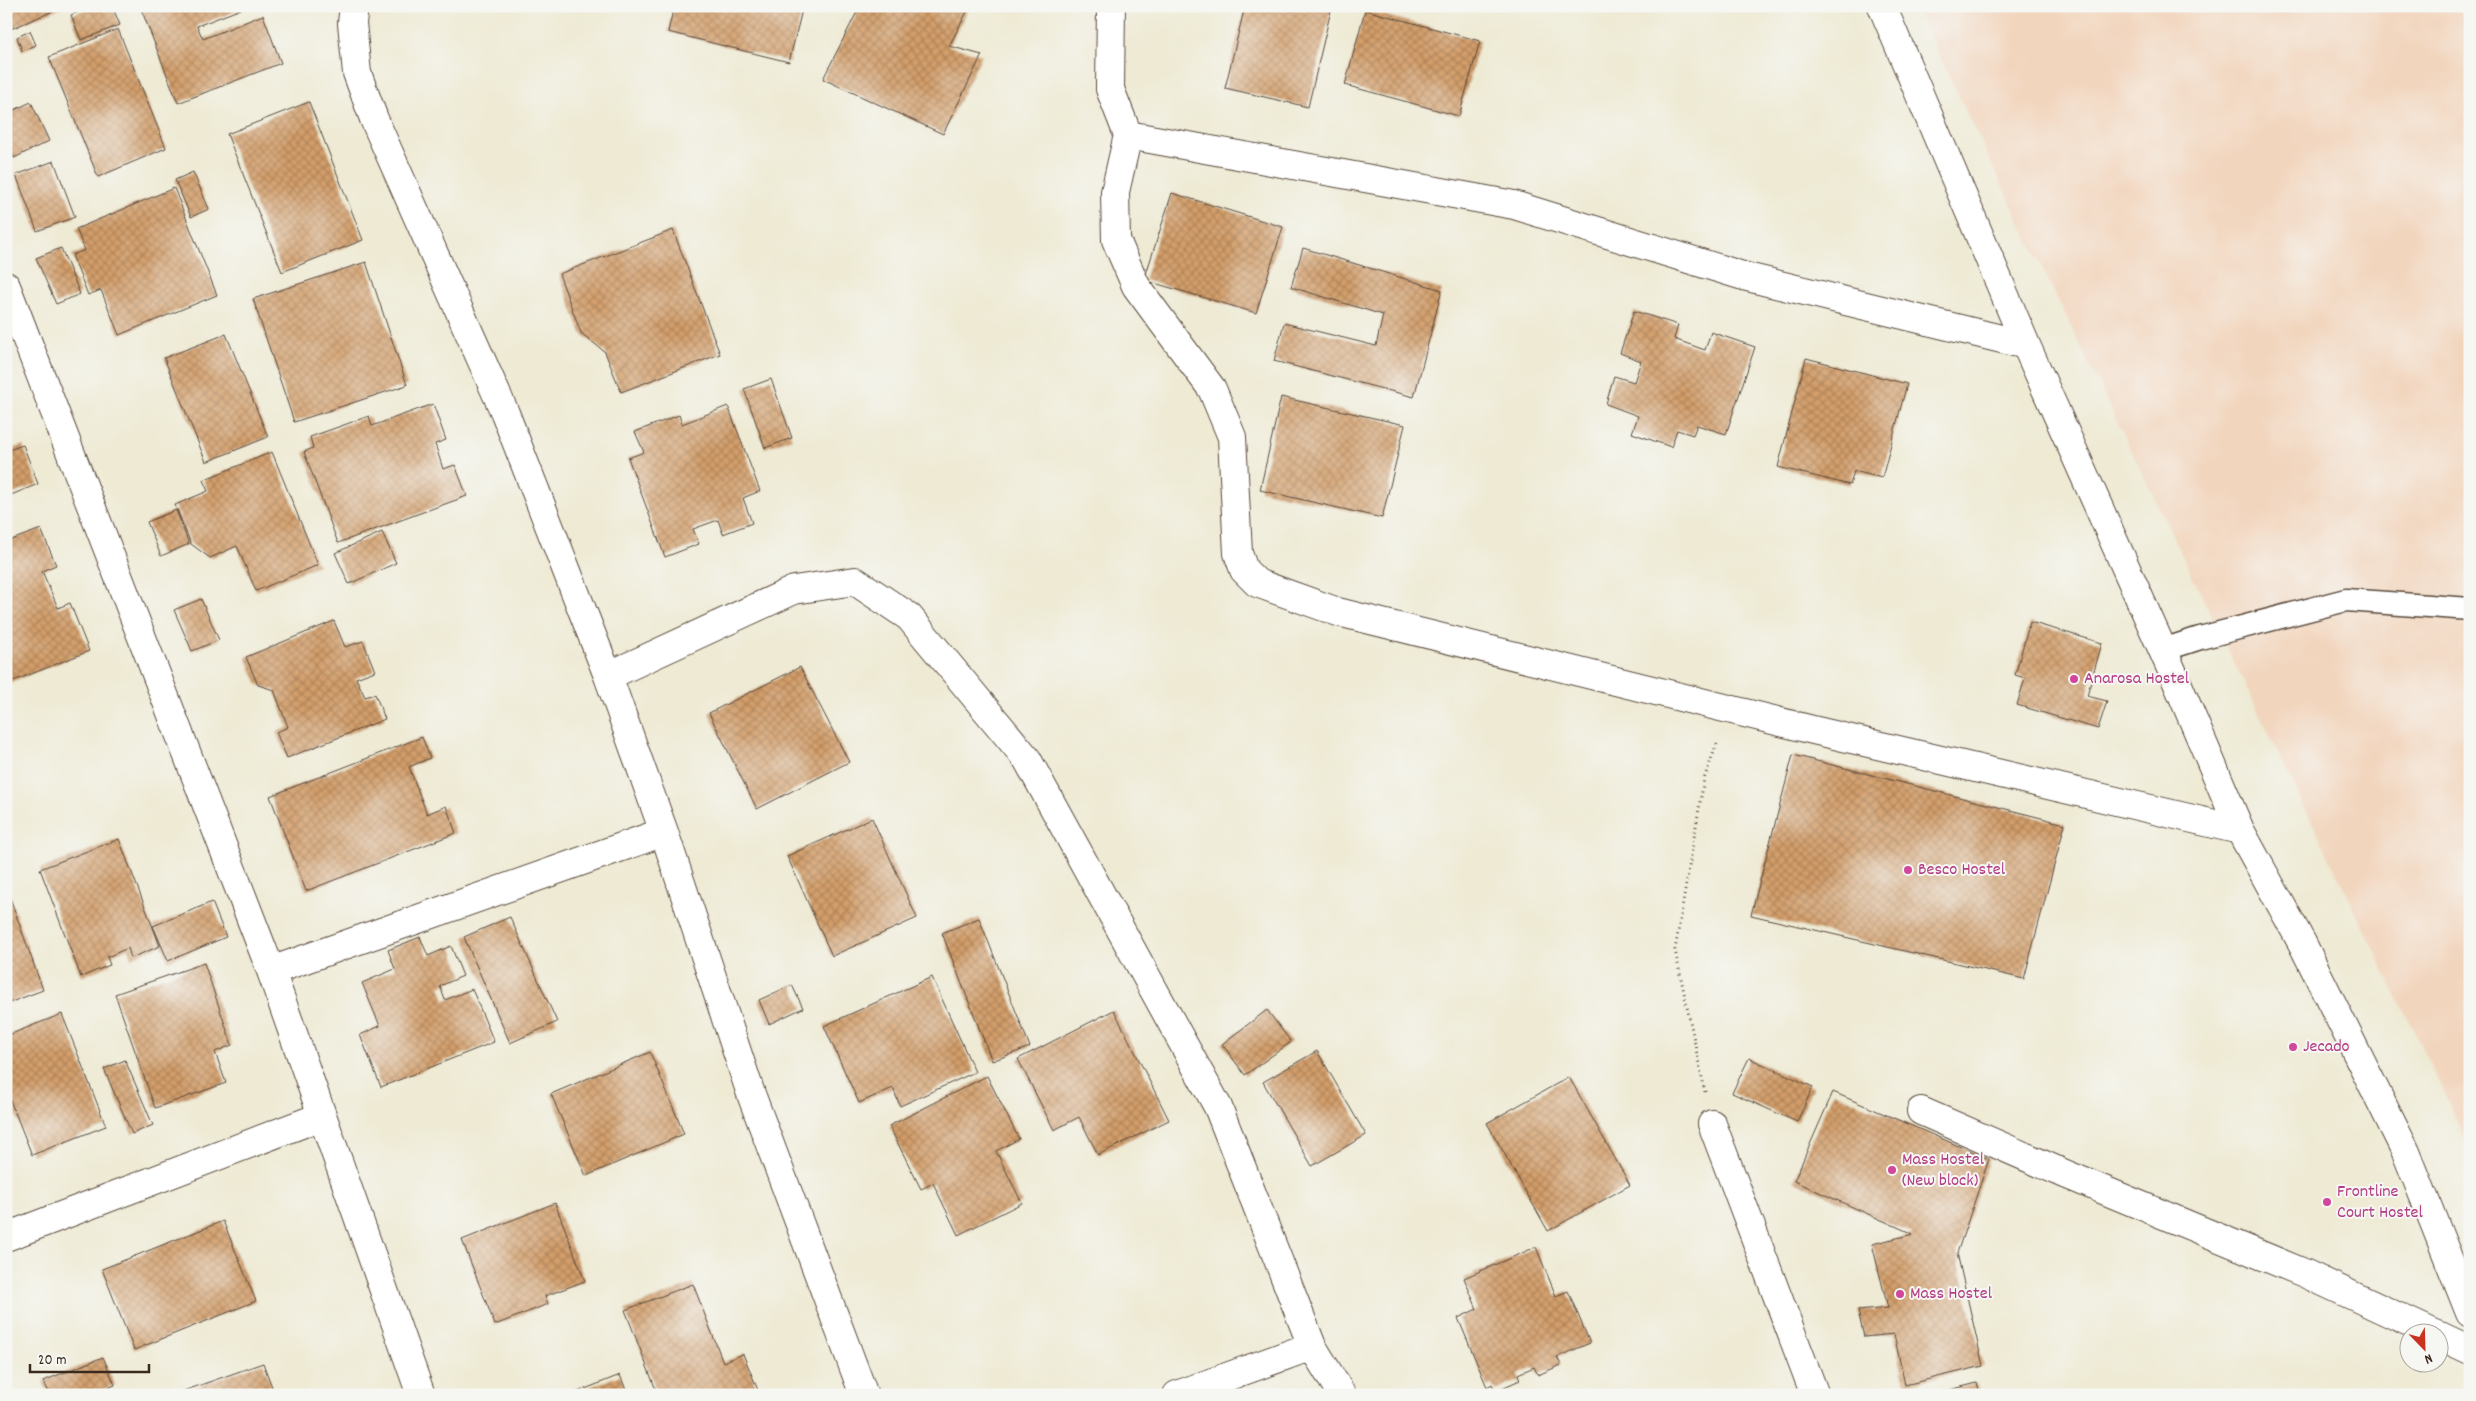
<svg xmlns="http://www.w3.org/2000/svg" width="2476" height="1401" font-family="Dekko,sans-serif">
<defs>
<pattern id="building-cross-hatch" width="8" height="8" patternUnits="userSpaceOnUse" patternTransform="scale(1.25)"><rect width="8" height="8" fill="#d39e6a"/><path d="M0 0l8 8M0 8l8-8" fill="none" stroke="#ac8157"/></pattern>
</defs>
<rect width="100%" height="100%" fill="#f6f6f2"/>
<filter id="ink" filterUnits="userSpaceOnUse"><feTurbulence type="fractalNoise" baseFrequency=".02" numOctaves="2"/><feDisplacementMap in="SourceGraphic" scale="10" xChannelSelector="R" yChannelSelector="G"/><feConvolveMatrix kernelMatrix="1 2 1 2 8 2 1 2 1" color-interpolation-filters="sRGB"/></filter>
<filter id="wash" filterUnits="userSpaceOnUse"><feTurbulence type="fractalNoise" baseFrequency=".0096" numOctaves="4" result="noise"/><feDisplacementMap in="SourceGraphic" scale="20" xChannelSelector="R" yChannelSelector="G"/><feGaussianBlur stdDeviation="1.12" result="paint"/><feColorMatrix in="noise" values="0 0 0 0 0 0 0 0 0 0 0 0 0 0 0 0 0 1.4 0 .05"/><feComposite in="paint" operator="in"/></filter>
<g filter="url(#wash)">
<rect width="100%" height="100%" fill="#eeead4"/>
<!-- built -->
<path fill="#f2d5bd" d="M 1915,6 L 2470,6 L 2470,1154 L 2452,1110 Z"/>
<g id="blocks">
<!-- building -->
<path fill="url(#building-cross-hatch)" d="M 6,6 L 65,6 L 6,31 Z
M 92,6 L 112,6 L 120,25 L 81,40 L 71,15 Z
M 140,6 L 240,6 L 241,9 L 197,26 L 203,39 L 263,15 L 281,63 L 178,103 Z
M 674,6 L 803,6 L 789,62 L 668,32 Z
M 860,6 L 873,10 L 875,6 L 970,6 L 949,46 L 982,55 L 943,134 L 823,79 Z
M 1245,6 L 1332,6 L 1308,107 L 1225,88 Z
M 1365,10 L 1480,41 L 1459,116 L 1345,85 Z
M 118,29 L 166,148 L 98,177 L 49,57 Z
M 30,31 L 36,45 L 22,51 L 17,37 Z
M 31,102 L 49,141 L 14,158 L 6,141 L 6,114 Z
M 309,102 L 363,240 L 282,272 L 227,134 Z
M 54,161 L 75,217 L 37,231 L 16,175 Z
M 193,172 L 209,209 L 191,217 L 175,180 Z
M 174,188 L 217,295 L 119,335 L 101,290 L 88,295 L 72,255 L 85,250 L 76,229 Z
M 1172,193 L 1283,227 L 1256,313 L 1144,280 Z
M 673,230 L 720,354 L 621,392 L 605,352 L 581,333 L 559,274 Z
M 61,248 L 80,294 L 56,304 L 36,258 Z
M 1303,248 L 1442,290 L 1414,397 L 1274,361 L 1284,323 L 1376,346 L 1383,315 L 1291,287 Z
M 366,262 L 407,385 L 294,422 L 253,299 Z
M 1634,311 L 1678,325 L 1674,339 L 1705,350 L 1711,332 L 1755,347 L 1726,434 L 1697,425 L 1693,435 L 1677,430 L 1671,447 L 1632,433 L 1638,416 L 1606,404 L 1614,376 L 1634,382 L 1641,361 L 1620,353 Z
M 226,334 L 268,437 L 206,462 L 164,358 Z
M 1806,358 L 1907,384 L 1882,478 L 1854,471 L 1850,485 L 1778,467 Z
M 771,379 L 792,438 L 765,448 L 744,389 Z
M 1281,397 L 1405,425 L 1382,518 L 1260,490 Z
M 433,404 L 446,440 L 435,444 L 443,469 L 455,465 L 467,496 L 338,543 L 304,452 L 313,448 L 310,437 L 369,416 L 372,426 Z
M 728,406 L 760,491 L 743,498 L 752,523 L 723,534 L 718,520 L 693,529 L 699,544 L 665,557 L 628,458 L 644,452 L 635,432 L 679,415 L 682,424 Z
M 23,445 L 38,484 L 6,497 L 6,451 Z
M 272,452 L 318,565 L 256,591 L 237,546 L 210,558 L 191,544 L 175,505 L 208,491 L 203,480 Z
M 176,510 L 189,544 L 161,556 L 147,522 Z
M 41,529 L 56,565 L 42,571 L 58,608 L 70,603 L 89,651 L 6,684 L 6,542 Z
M 382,532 L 396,563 L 349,584 L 335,553 Z
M 201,599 L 219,640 L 192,651 L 174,610 Z
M 334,621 L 345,647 L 363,641 L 375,671 L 356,678 L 365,697 L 375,694 L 385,719 L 287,758 L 276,732 L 288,727 L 274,690 L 258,685 L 246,657 Z
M 2030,622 L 2102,643 L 2087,696 L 2107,701 L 2098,729 L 2017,705 L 2025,678 L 2015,675 Z
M 800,667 L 849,762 L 757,809 L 709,713 Z
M 422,737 L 430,758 L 409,767 L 427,814 L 446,806 L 456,833 L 306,891 L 270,796 Z
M 1793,755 L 2065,824 L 2024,979 L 1751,915 Z
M 872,818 L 917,918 L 832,956 L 787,856 Z
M 119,839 L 160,946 L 131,958 L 128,948 L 107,957 L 110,965 L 81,977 L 40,869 Z
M 10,898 L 43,990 L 6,1004 L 6,900 Z
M 212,902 L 226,937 L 168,961 L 153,926 Z
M 510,917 L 557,1022 L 510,1043 L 464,937 Z
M 979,918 L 1030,1047 L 992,1061 L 942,933 Z
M 420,937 L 428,956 L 451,946 L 463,976 L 440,986 L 445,1000 L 472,989 L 494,1042 L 381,1087 L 360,1035 L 380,1026 L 362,983 L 395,969 L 388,950 Z
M 204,963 L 232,1045 L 215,1052 L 226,1083 L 155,1108 L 115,994 Z
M 932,977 L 975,1072 L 900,1106 L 893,1088 L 859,1103 L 824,1026 Z
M 792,985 L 803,1008 L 769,1024 L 759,1000 Z
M 1114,1010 L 1169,1120 L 1098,1155 L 1079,1117 L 1054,1130 L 1018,1059 Z
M 1267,1010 L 1291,1042 L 1245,1075 L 1222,1044 Z
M 62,1014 L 106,1126 L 32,1155 L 6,1090 L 6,1036 Z
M 1317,1051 L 1366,1135 L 1312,1166 L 1263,1082 Z
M 650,1052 L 684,1134 L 586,1176 L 551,1094 Z
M 1749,1058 L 1813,1087 L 1797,1122 L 1732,1093 Z
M 125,1060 L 153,1125 L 132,1134 L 104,1069 Z
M 987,1076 L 1019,1139 L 996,1151 L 1022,1203 L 958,1235 L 933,1183 L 921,1189 L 889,1126 Z
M 1569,1077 L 1630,1185 L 1548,1231 L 1487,1123 Z
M 1833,1092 L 1989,1159 L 1957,1253 L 1983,1366 L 1905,1385 L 1894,1334 L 1864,1337 L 1858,1311 L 1888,1308 L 1872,1244 L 1913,1234 L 1794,1181 Z
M 555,1203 L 585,1281 L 545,1296 L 548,1304 L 495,1325 L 462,1240 Z
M 223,1221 L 256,1301 L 134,1350 L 102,1269 Z
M 1536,1247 L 1556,1296 L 1568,1291 L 1590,1343 L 1557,1357 L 1561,1365 L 1538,1375 L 1534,1367 L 1518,1374 L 1520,1380 L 1495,1391 L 1492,1384 L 1487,1387 L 1458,1318 L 1477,1309 L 1464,1278 Z
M 693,1284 L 723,1362 L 743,1354 L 760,1395 L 658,1395 L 625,1310 Z
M 103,1357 L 115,1385 L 91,1395 L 49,1395 L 43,1381 Z
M 263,1363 L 275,1395 L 175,1395 L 175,1394 Z
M 620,1375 L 628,1395 L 570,1395 Z
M 1977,1383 L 1980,1395 L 1934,1395 L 1934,1394 Z"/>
</g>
</g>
<g filter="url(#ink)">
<use href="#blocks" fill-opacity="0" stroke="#564739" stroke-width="1"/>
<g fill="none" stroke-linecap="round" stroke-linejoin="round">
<!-- service casing -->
<g stroke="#564739" stroke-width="25">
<path id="service" d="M 2163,650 L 2200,638 L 2346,600 L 2470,609"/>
</g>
<!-- minor casing -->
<g stroke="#564739" stroke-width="30">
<path id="minor" d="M 354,6 L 352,23 L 357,73 L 374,119 L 505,413 L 608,676 L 664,832 L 751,1094 L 864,1395
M 1111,6 L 1110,89 L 1128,135 L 1115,192 L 1116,240 L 1136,286 L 1212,389 L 1232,437 L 1238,553 L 1244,570 L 1257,583 L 1338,612 L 1813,730 L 2240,830
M 1882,6 L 2026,345 L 2173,673 L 2240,830 L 2302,943 L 2406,1152 L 2470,1313
M 1128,135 L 1514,205 L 1743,276 L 2026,345
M 6,286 L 271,971 L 421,1395
M 608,676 L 794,590 L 855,581 L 909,617 L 1027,759 L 1218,1107 L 1312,1346 L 1342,1395
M 271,971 L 664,832
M 1921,1111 L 2065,1174 L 2304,1273 L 2435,1334
M 1712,1124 L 1815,1395
M 6,1237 L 322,1116
M 2438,1335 L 2470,1350
M 1177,1395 L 1312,1346"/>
</g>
<!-- path -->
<path stroke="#564739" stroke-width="3" stroke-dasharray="1 4" stroke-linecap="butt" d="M 1705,1092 L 1675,950 L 1704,779 L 1718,741"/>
<!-- service -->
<use href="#service" stroke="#fff" stroke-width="22"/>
<!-- minor -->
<use href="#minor" stroke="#fff" stroke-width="28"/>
</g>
</g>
<!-- markers -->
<g fill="#d1479c" stroke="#f6f6f2" stroke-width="2">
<circle cx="2074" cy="679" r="5"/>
<circle cx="1908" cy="870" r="5"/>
<circle cx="2293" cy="1047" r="5"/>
<circle cx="1892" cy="1170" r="5"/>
<circle cx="2327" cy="1202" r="5"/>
<circle cx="1900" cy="1294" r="5"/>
</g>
<g text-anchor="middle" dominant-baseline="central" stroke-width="4" stroke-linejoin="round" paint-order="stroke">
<!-- hotel labels -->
<g font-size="18" fill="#b23c85" stroke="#f6f6f2" text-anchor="start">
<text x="2084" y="679">Anarosa Hostel</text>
<text x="1918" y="870">Besco Hostel</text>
<text x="2303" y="1047">Jecado</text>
<text x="1902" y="1160">Mass Hostel<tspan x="1902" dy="21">(New block)</tspan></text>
<text x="2337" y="1192">Frontline<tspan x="2337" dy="21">Court Hostel</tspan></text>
<text x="1910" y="1294">Mass Hostel</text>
</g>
</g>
<!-- margin -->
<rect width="2476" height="1401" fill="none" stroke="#f6f6f2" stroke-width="25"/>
<!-- north arrow -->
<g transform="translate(2424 1348) rotate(157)"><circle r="24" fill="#f6f6f2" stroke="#aba49d"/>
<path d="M0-4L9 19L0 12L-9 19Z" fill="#c8321e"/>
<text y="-8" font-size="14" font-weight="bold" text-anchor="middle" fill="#3b2a1e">N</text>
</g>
<!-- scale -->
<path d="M30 1364v8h119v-8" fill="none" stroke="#3b2a1e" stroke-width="2.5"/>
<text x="38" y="1364" font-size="15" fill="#3b2a1e" stroke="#f6f6f2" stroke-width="4" paint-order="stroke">20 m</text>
</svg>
